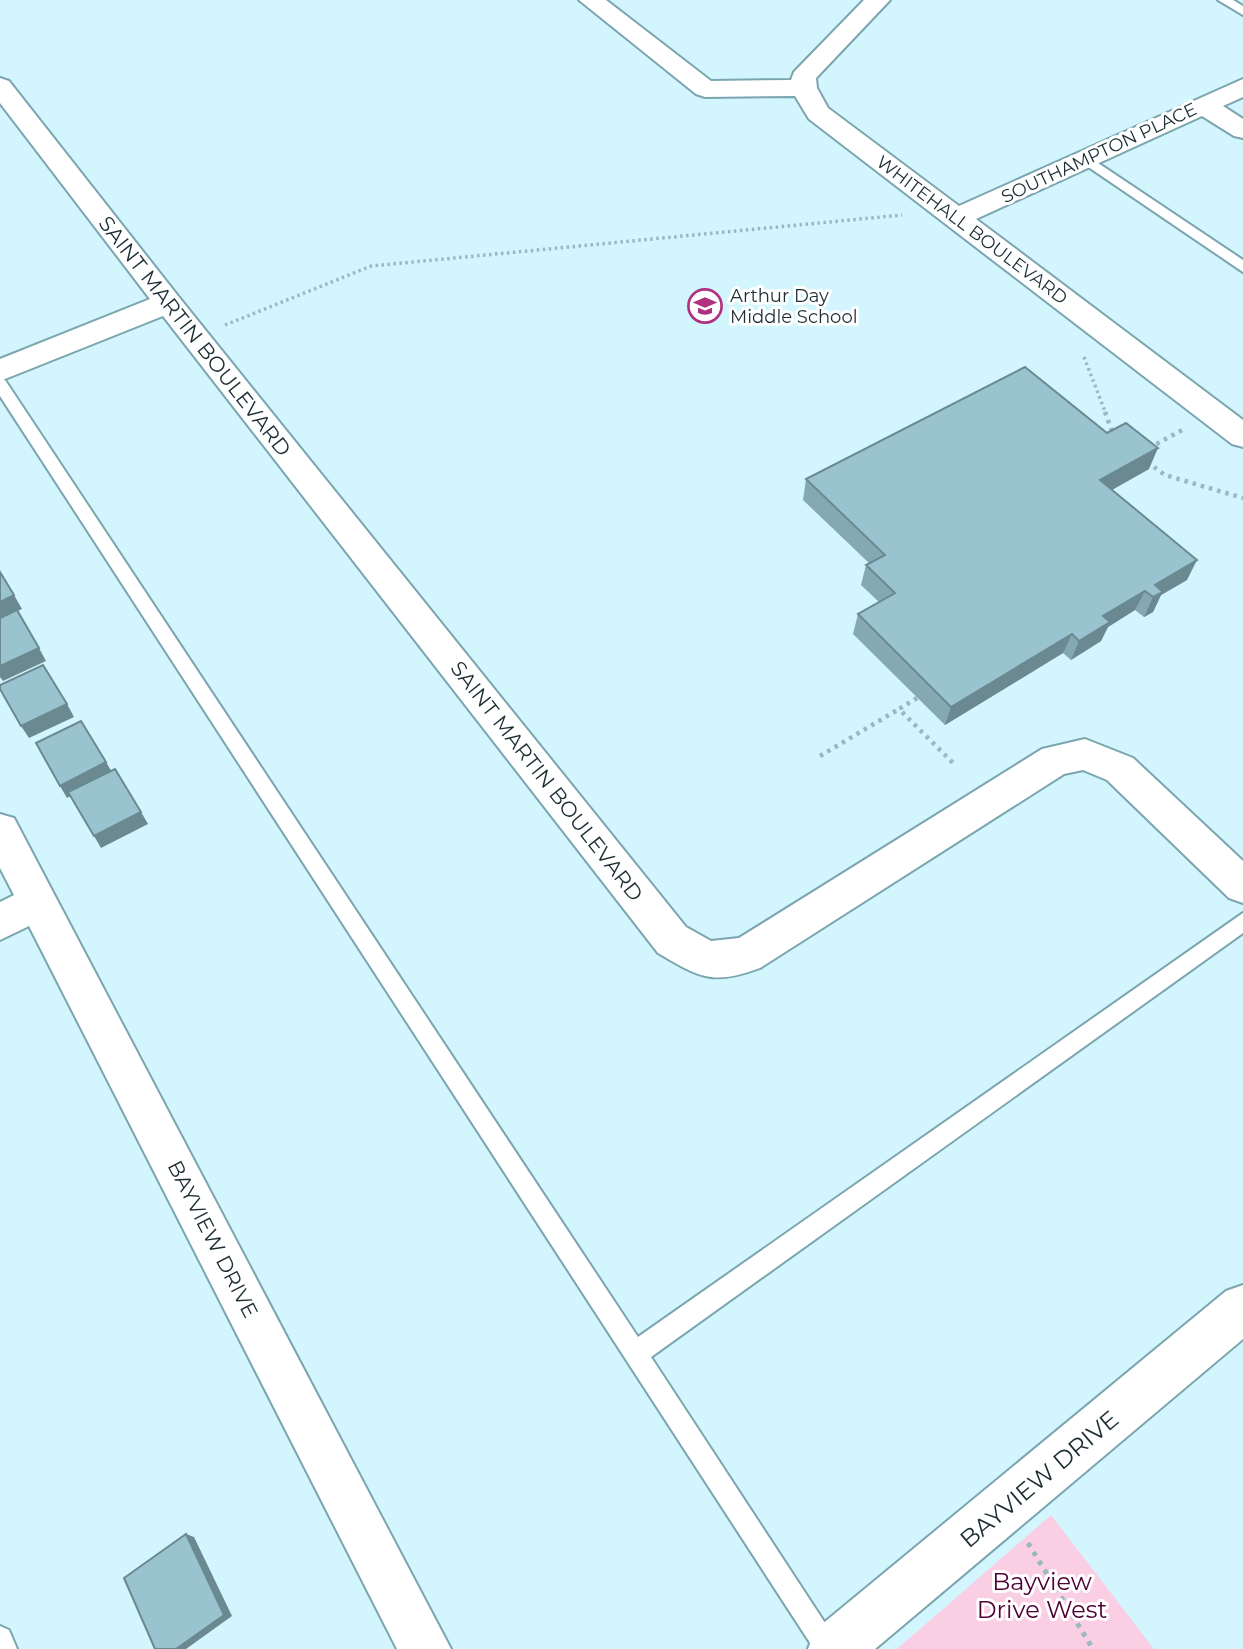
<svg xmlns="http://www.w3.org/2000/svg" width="1243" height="1649" font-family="Montserrat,sans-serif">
<rect width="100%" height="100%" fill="#d2f5fe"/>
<!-- green -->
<path fill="#facfe4" d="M 1051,1515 L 1154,1649 L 897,1649 Z"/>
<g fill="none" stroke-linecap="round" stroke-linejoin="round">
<!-- lane casing -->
<g stroke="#7ba5af" stroke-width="4">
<path id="lane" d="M 1218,0 L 1233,0 L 1243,6 L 1243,15 Z
M 1086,155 L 1243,260 L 1243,272 L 1081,162 L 1079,159 Z
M 0,379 L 5,380 L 638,1337 L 1243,913 L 1243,933 L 651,1357 L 842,1649 L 814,1649 L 0,396 Z
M 0,1626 L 9,1630 L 17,1649 L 0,1649 Z"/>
</g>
<!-- street casing -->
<g stroke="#7ba5af" stroke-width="4">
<path id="street" d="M 579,0 L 606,0 L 711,81 L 791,80 L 794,72 L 864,0 L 890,0 L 816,78 L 817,88 L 828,108 L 959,206 L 1243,79 L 1243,97 L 1223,106 L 1243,119 L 1243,138 L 1234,136 L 1202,116 L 976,219 L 1243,420 L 1243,447 L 1232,444 L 809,119 L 795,96 L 705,97 L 696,94 Z
M 0,78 L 9,81 L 178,296 L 686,927 L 711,941 L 739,938 L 1042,749 L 1085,739 L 1133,758 L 1243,861 L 1243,903 L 1229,898 L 1107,780 L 1083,770 L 1064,774 L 760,968 C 712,986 699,977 658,953 L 163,316 L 0,381 L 0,359 L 150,299 L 0,103 Z
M 0,814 L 14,818 L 451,1649 L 397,1649 L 29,926 L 0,940 L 0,902 L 14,895 L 0,868 Z
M 1243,1285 L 1243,1339 L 875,1649 L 808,1649 L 815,1630 L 1226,1291 Z"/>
</g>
<!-- path-far2 -->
<path stroke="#9ab8bf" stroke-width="3.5" stroke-dasharray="2.5 3.5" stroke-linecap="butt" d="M 225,325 L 371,266 L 902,215
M 1084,357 L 1106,414"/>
<!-- path-far1 -->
<path stroke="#9ab8bf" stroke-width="4.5" stroke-dasharray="3.5 5" stroke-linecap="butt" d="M 1105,412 L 1113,434
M 1149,448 L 1184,429
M 1147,462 L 1165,475 L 1243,498
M 917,698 L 899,709 L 955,765
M 820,756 L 899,709"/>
<!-- path -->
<path stroke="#9ab8bf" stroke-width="5" stroke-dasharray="4.5 6" stroke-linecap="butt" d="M 1028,1543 L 1093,1649"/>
<!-- lane -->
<use href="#lane" fill="#fff" fill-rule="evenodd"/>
<!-- street -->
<use href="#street" fill="#fff" fill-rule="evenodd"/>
</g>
<!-- wall -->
<path fill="#84a9b2" d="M 1149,469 L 1112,490 L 1187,580 L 1161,595 L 1153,612 L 1144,617 L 1135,610 L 1108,627 L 1101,641 L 1071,660 L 1063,653 L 945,725 L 853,634 L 858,614 L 879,602 L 861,585 L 866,565 L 869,563 L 803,500 L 806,479 Z"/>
<!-- shaded-wall -->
<path fill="#6b8991" d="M 1158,448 L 1149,469 L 1092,501 L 1100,480 Z
M 1197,560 L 1187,580 L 1161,595 L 1153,612 L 1144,617 L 1153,597 L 1155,585 Z
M 1145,591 L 1135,610 L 1108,627 L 1101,641 L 1071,660 L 1079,641 L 1103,616 Z
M 14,595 L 22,609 L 0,619 L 0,602 Z
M 1072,634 L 1063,653 L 945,725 L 951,707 Z
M 39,648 L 46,661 L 3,681 L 0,677 L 0,666 Z
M 67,704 L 74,717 L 29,738 L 21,726 Z
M 106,762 L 113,774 L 67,798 L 60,786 Z
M 141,812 L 148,824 L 101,848 L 94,836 Z
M 186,1534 L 194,1537 L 232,1616 L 186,1649 L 176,1649 Z"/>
<!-- building -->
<path fill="#99c4cf" stroke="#6b8991" stroke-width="2" d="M 1025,367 L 1107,433 L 1126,423 L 1158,448 L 1100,480 L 1197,560 L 1155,585 L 1163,592 L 1153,597 L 1145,591 L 1103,616 L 1110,622 L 1079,641 L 1072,634 L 951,707 L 858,614 L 895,593 L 866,565 L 885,555 L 806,479 Z
M 0,572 L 14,595 L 0,602 Z
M 17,610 L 39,648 L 0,666 L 0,618 Z
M 43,665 L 67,704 L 21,726 L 0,689 L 0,685 Z
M 81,721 L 106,762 L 60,786 L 36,743 Z
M 115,769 L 141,812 L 94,836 L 68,792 Z
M 186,1534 L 224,1615 L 176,1649 L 155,1649 L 124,1578 Z"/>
<!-- icons -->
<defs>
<g id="school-ring" transform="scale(1.75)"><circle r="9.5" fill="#fff" stroke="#b03180" stroke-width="1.5"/><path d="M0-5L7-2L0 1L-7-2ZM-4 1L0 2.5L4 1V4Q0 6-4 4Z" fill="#b03180"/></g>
</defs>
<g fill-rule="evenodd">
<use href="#school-ring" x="705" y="306"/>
</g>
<g text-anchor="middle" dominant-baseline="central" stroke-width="6" stroke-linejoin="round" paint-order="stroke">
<!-- far-street labels -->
<g font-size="18" fill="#1d2e32" stroke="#fff">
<text transform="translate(1099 153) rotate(-25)">SOUTHAMPTON PLACE</text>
<text transform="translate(972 230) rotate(37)">WHITEHALL BOULEVARD</text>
</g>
<!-- far-poi labels -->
<g font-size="18" fill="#1d2e32" stroke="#fff" text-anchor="start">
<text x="730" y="296">Arthur Day<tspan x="730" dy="21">Middle School</tspan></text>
</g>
<!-- street labels -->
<g font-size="21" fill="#1d2e32" stroke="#fff">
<text transform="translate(195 336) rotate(52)">SAINT MARTIN BOULEVARD</text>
<text transform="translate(547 781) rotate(52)">SAINT MARTIN BOULEVARD</text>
<text transform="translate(213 1239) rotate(63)">BAYVIEW DRIVE</text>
</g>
<!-- near-street labels -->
<g font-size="24" fill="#1d2e32" stroke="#fff">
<text transform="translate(1039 1479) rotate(-40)">BAYVIEW DRIVE</text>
</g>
<!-- near-park labels -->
<g font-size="24" fill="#4e0134" stroke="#fff">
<text x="1042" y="1581">Bayview<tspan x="1042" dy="28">Drive West</tspan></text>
</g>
</g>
</svg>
